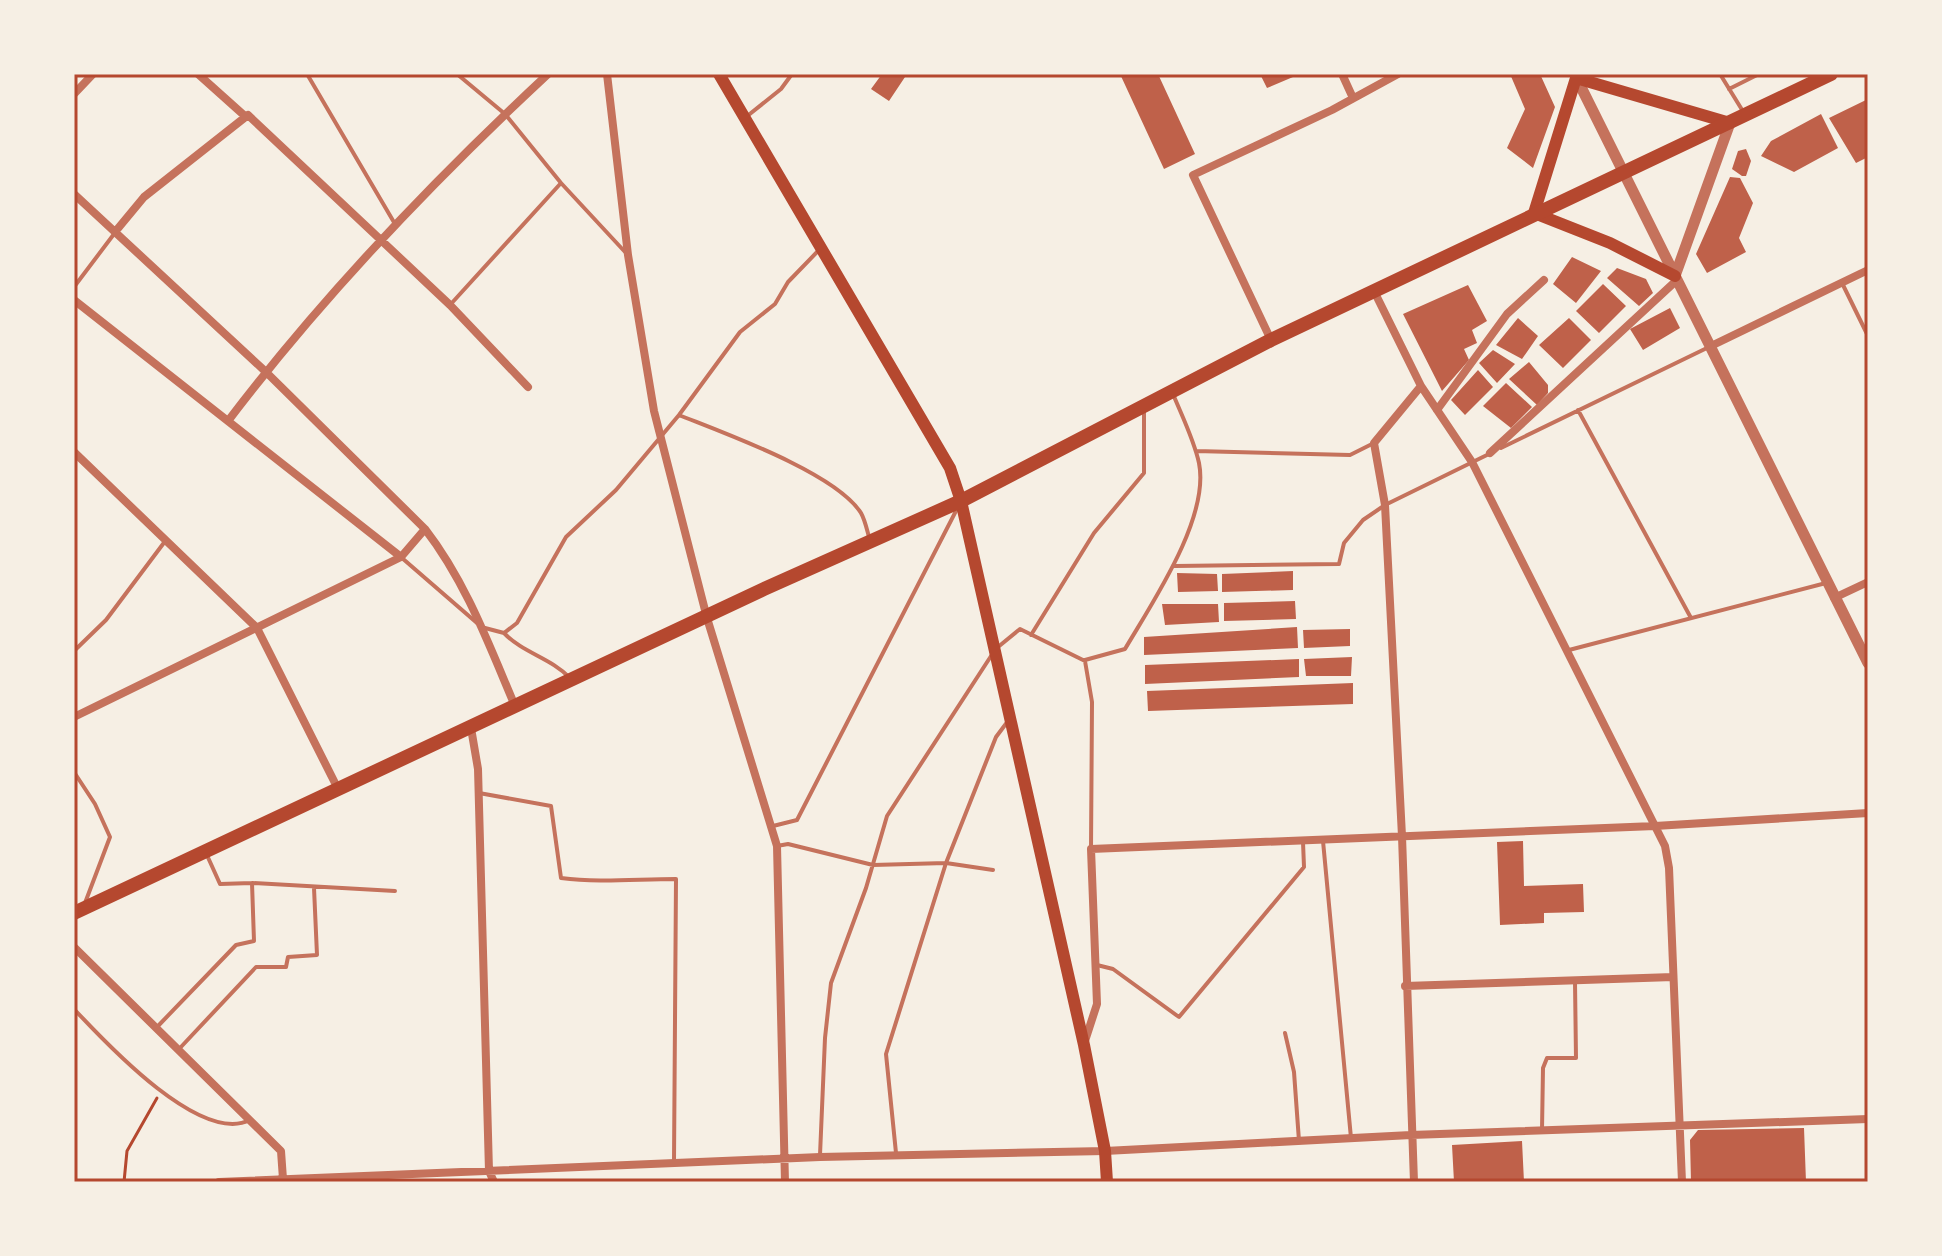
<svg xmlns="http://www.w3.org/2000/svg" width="1942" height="1256" font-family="Mulish,sans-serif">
<rect width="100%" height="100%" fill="#f6efe4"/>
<!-- building -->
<path fill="#bf614a" d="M 882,74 L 907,74 L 889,101 L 871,89 Z
M 1120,74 L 1158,74 L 1195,154 L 1164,169 Z
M 1260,74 L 1291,74 L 1293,77 L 1267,88 Z
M 1510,74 L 1540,74 L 1555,107 L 1533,168 L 1507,148 L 1525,109 Z
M 1868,99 L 1868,157 L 1856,163 L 1829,118 Z
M 1821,114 L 1838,148 L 1794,172 L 1761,156 L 1771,141 Z
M 1746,149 L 1751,161 L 1746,176 L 1742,176 L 1732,169 L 1738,151 Z
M 1730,177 L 1740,178 L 1753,203 L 1739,238 L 1746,252 L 1707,273 L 1696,254 Z
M 1572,257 L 1601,271 L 1576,303 L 1553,284 Z
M 1617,268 L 1646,279 L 1653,293 L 1639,306 L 1607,278 Z
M 1603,284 L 1626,306 L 1599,333 L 1576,311 Z
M 1468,285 L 1487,321 L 1472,330 L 1477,343 L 1464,349 L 1469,360 L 1442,391 L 1403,314 Z
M 1670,308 L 1680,328 L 1643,350 L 1630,329 Z
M 1518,318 L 1538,336 L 1522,359 L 1496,345 Z
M 1569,318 L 1591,340 L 1563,368 L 1539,345 Z
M 1493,350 L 1515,364 L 1497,383 L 1479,363 Z
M 1529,362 L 1548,385 L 1548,393 L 1537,405 L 1509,379 Z
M 1478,370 L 1493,387 L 1465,415 L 1451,400 Z
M 1506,383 L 1532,407 L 1511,428 L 1483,406 Z
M 1293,571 L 1293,590 L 1222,592 L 1222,574 Z
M 1177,573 L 1217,574 L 1218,591 L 1178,592 Z
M 1295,601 L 1296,619 L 1224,621 L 1224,603 Z
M 1162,604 L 1218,604 L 1219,622 L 1165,625 Z
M 1297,627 L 1298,648 L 1144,655 L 1144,637 Z
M 1350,629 L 1350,646 L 1304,648 L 1303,630 Z
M 1352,657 L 1351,676 L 1306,676 L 1304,659 Z
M 1299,659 L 1299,677 L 1145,684 L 1145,665 Z
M 1353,683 L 1353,704 L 1148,711 L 1147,691 Z
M 1523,841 L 1524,886 L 1583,884 L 1584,912 L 1544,913 L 1544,923 L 1500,925 L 1497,842 Z
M 1804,1128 L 1806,1182 L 1691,1182 L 1690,1140 L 1698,1130 Z
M 1522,1141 L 1524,1182 L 1454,1182 L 1452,1145 Z"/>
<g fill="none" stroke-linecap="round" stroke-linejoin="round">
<!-- path -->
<path stroke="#b5482f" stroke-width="3" d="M 124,1182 L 127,1151 L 157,1098"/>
<!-- service -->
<path stroke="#c5725c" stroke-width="4" d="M 307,74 L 395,224
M 457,74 L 505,114 L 561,183 L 626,253
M 1720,74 L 1744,113
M 1729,89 L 1759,74
M 746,117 L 781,89 L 792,74
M 1843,285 L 1868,336
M 74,287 L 114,234
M 450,305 L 561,183
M 1578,410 L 1691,618
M 679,415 C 724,433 836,473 861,513 C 865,520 867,530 869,537
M 1501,448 L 1709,347
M 1196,451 L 1350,455 L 1372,444
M 402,558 L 477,623
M 1175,566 L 1339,564 L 1344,543 L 1363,520 L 1385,505 L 1489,454
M 485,628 L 504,633 L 517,623 L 566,537 L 616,490 L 679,415 L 740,332 L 775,304 L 788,282 L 818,251
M 504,633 C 523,653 551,658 570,678
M 1031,635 L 1094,533 L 1144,473 L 1144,410
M 998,647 L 1020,629 L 1085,661 L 1092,702 L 1091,849
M 1569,650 L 1826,583
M 74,651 L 106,620 L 166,540
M 1085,660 L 1125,649 C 1152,603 1210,518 1199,463 C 1194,440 1182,416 1173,394
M 74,772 L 95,804 L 110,837 L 85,903
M 479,793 L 551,806 L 561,878 C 599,883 637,879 676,879 L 674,1161
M 773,826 L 797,820 L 958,507
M 1323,841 L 1351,1138
M 777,846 L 788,844 L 873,865 L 946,863 L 993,870
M 206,853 L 220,884 L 252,883 L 395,891
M 1097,965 L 1113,969 L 1179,1017 L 1304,867 L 1303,842
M 74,1009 C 105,1042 200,1145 250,1120
M 158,1026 L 236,945 L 254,941 L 252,883
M 1285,1033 L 1294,1072 L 1299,1141
M 180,1048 L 256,967 L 286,967 L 288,957 L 317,955 L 314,888
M 1542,1130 L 1543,1068 L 1547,1058 L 1576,1058 L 1575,982
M 896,1153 L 886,1054 L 946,863 L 996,737 L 1008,721
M 820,1155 L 825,1038 L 831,983 L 866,888 L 887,816 L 993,653"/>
<!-- minor -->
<path stroke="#c5725c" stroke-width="8" d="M 198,74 L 246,117
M 607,74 L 628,255 L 654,411 L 707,618 L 777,846 L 785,1182
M 1342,74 L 1353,98
M 74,94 L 93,74
M 74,194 L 266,372 L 425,529 L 401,557 L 74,717
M 115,232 L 144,197 L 248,115 L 450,305 L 528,387
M 1374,291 L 1421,386 L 1472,462 L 1665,846 L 1669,868 L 1682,1182
M 74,300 L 401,557
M 1271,340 L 1193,175 L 1332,110 L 1398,74
M 1711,346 L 1868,270
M 1437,410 L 1507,314 L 1544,280
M 228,421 C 323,296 433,181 548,74
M 74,452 L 257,628 L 338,789
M 1490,453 L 1677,280
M 425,529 C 466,582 489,645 515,706
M 1834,598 L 1868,582
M 471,728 L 478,769 L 489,1171 L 494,1182
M 74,947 L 281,1151 L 283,1179
M 1405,986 L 1673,977
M 1084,1044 L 1097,1004 L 1091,849 L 1655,826 L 1868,813
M 219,1182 L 820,1157 L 1105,1151 L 1411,1135 L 1868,1119
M 1414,1182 L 1402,836 L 1385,505 L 1374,443 L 1421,386"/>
<!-- tertiary -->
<path stroke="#c5725c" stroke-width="11" d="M 1575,75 L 1868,663
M 1675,276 L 1730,123"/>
<!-- secondary -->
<path stroke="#b5482f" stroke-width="12" d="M 719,74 L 950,468 L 961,501 L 1084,1045 L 1105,1151 L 1107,1182
M 1675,276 L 1610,243 L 1534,213 L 1576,78 L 1730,123"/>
<!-- primary -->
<path stroke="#b5482f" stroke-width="14" d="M 74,913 L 764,589 L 961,501 L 1271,340 L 1831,74"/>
</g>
<!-- border -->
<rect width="1942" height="1256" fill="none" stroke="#f6efe4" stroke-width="152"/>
<rect x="76" y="76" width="1790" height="1104" fill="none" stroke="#b5482f" stroke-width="3"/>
</svg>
